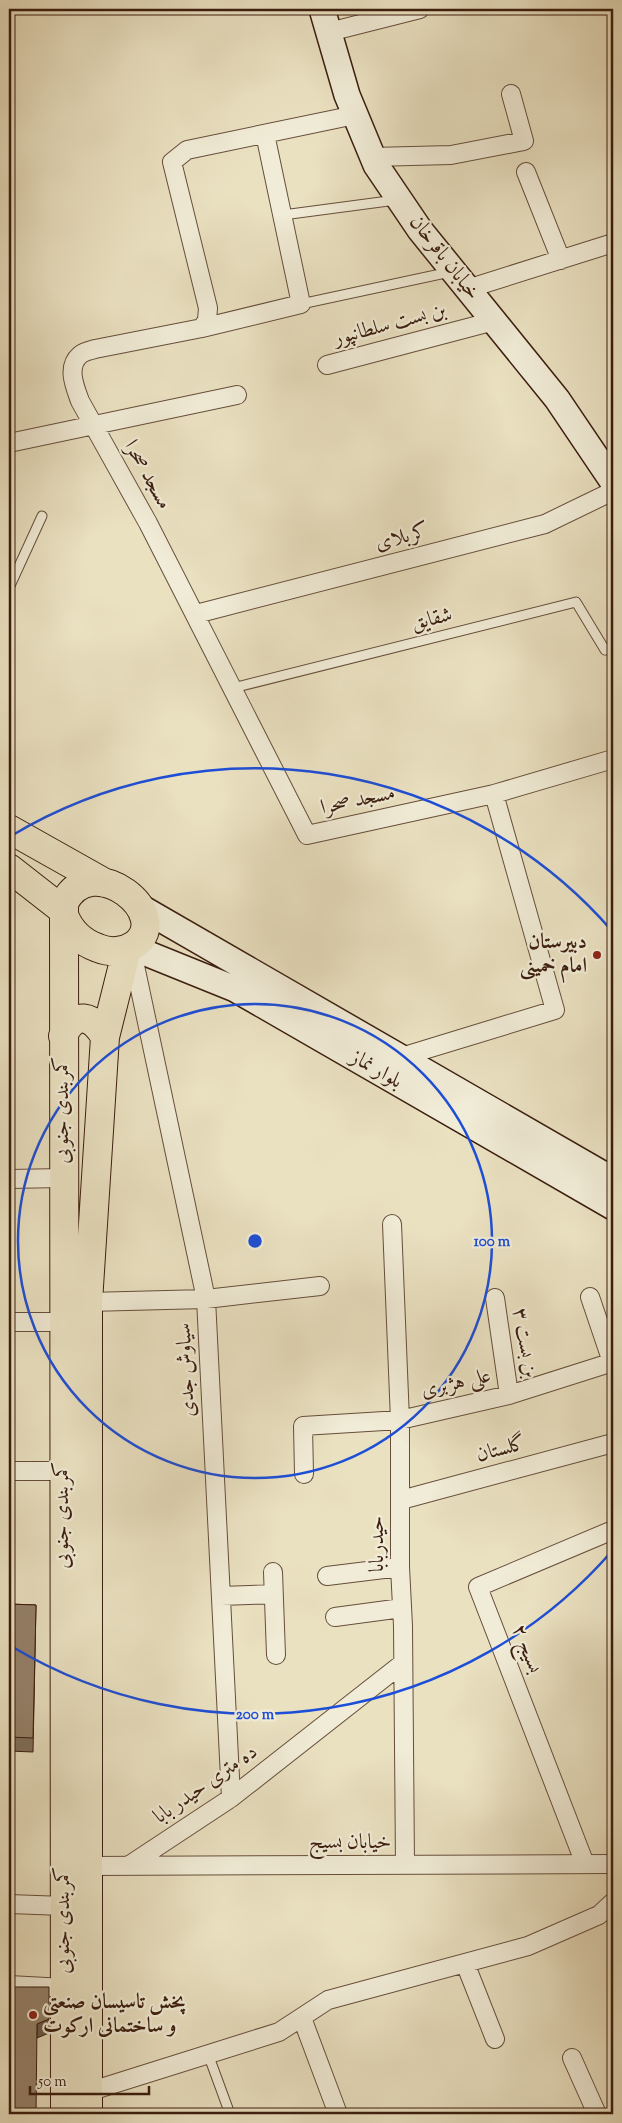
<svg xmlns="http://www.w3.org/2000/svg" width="622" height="2123" font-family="'Sorts Mill Goudy',Amiri,serif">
<rect width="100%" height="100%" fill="#eae1c1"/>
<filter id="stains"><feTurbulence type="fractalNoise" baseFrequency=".004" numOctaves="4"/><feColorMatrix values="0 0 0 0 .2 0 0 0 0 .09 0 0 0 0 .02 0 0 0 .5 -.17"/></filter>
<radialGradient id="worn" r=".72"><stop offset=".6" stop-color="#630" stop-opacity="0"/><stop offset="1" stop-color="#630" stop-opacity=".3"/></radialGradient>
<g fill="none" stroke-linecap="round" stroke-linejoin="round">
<!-- lane casing -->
<g stroke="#664e3b" stroke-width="11">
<path id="lane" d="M 283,215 L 396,200
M 301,304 L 450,272
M 9,588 L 42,516
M 233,688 L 576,602 L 605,650 L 613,646
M 208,2054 L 230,2114"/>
</g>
<!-- street casing -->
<g stroke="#664e3b" stroke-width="20">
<path id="street" d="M 329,32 L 420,9
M 355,115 L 187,150 L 172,162 L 208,308 L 207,320 L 202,328 L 95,349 C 91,350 83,352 80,355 C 66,367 75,387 80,401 L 148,523 L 307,835 L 494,794 L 555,1010 L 401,1057
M 372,157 L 451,155 L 524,141 L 511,94
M 526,172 L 561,260
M 467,289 L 613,243
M 202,328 L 301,304 L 265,134
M 327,365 L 494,321
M 9,443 L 237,395
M 196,614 L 545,524 L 613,491
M 494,794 L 613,759
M 131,947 L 206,1299 L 231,1798
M 9,1179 L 63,1178
M 392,1224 L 400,1420 L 400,1567 L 403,1626 L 405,1865
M 590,1297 L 612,1362
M 495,1298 L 509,1395
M 88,1302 L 206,1299 L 320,1286
M 9,1322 L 63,1322
M 9,1471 L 63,1471
M 304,1474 L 303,1426 L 400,1420 L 509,1395 L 613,1362
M 401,1500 L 613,1443
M 273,1572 L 276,1655
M 327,1576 L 400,1567
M 221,1596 L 273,1594
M 335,1617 L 402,1608
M 585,1864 L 478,1587 L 613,1530
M 87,1866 L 613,1864
M 128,1866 L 231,1798 L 403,1663
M 9,1904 L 64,1906
M 465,1963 L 495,2039
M 9,1985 L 65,1988
M 302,2018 L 338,2114
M 572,2058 L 597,2114
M 88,2092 L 279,2032 L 328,2000 L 528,1946 L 599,1915 L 613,1902"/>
</g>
<!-- secondary casing -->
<g stroke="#3a1d0e" stroke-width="28">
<path id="secondary" d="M 322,9 L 347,95 L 376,165 L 420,230 L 557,399 L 613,482
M 140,907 L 613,1180
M 131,947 L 235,989 L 613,1207"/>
</g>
<!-- primary casing -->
<g stroke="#3a1d0e" stroke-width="30">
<path id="primary" d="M 9,829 L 105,883
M 9,868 L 64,911
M 64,915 C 70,931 81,942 98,948 C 110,953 124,952 134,945 C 176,916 92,847 64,903 L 65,2114
M 63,1036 C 74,1010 93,1015 105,1037
M 88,2114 L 88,1302 L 105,1037 L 127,949"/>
</g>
<!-- lane -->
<use href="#lane" stroke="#f1ecd7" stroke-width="9"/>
<!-- street -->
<use href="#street" stroke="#f1ecd7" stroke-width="18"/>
<!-- secondary -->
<use href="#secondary" stroke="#f1ecd7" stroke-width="25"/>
<!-- primary -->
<use href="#primary" stroke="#eae1c1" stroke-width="28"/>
</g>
<!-- wall -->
<path fill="#81715c" stroke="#3a1d0e" d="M 9,1604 L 36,1605 L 33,1752 L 9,1751 Z"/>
<!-- shaded-wall -->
<path fill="#695c4b" stroke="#3a1d0e" d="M 49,2019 L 49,2033 L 37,2038 L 37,2024 Z"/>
<!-- building -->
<path fill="#96836b" stroke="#3a1d0e" d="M 9,1604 L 36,1605 L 33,1738 L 9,1737 Z
M 9,1987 L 49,1987 L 49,2019 L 37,2024 L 36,2114 L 9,2114 Z"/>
<!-- distance rings -->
<g fill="none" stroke="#1d4ed8" stroke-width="2.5">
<circle cx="255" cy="1241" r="237"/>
<path d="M612 1551A473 473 0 0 1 11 1646M11 836A473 473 0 0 1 612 931"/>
</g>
<!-- markers -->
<g fill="#8f2418" stroke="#f1ecd7" stroke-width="2">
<circle cx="597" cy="955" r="5"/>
<circle cx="33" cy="2015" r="5"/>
</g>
<g text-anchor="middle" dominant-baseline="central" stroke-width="4.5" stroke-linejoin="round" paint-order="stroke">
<!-- street labels -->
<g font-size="21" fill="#3a1d0e" stroke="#f1ecd7">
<text transform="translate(444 258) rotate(52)">خیابان باقرخان</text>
<text transform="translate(390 325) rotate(-15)">بن بست سلطانپور</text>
<text transform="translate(147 475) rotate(61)">مسجد صحرا</text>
<text transform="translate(402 538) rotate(-14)">کربلای</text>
<text transform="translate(432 620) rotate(-14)">شقایق</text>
<text transform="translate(358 801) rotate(-12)">مسجد صحرا</text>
<text transform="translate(376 1070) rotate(30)">بلوار نماز</text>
<text transform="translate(63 1110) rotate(-90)">کمربندی جنوبی</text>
<text transform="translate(524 1343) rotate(81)">بن بست ۳</text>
<text transform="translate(187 1370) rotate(-93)">سیاوش جدی</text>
<text transform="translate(456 1384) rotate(-13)">علی هژبری</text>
<text transform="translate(501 1450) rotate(-15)">گلستان</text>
<text transform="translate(63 1515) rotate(-90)">کمربندی جنوبی</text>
<text transform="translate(378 1544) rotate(-90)">حیدربابا</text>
<text transform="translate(526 1649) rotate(69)">بسیج ۲</text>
<text transform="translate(206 1785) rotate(-35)">ده متری حیدر بابا</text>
<text x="350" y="1843">خیابان بسیج</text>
<text transform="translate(64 1920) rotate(-90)">کمربندی جنوبی</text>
</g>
<!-- poi labels -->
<g font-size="21" font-weight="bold" fill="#3a1d0e" stroke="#f1ecd7" text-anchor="end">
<text x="587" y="943">دبیرستان<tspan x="587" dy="24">امام خمینی</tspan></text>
<text x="43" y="2003" text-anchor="start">پخش تاسیسان صنعتی<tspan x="43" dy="24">و ساختمانی ارکوت</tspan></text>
</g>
</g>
<circle cx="255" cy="1241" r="8" fill="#1d4ed8" stroke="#f1ecd7" stroke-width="2.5"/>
<g font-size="15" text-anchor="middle" font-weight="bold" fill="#1d4ed8" stroke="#f1ecd7" stroke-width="4.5" stroke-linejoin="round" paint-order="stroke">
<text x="492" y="1246">100 m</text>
<text x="255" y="1719">200 m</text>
</g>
<!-- margin -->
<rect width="622" height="2123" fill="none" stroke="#eae1c1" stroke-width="30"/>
<rect x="10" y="10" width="602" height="2103" fill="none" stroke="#3a1d0e" stroke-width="2.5"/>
<rect x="15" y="15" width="592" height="2093" fill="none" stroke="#3a1d0e"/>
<!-- scale -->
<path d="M30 2086v8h119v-8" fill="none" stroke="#3a1d0e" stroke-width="2.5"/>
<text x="38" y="2086" font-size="15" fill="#3a1d0e" stroke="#f1ecd7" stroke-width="4" paint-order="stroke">50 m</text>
<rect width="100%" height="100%" filter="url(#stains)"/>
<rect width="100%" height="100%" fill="url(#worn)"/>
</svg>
